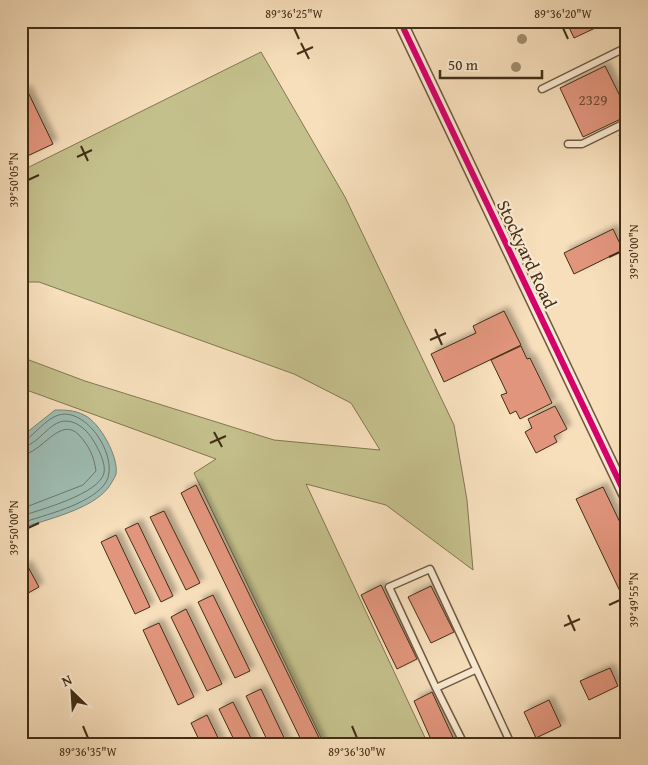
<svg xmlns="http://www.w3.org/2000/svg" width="648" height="765" font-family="'Gentium Book Plus',serif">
<defs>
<filter id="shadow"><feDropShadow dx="4.5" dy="-4.5" stdDeviation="2.5" flood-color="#0004"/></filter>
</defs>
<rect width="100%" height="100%" fill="#f7dfbc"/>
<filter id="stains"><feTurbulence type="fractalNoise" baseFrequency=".004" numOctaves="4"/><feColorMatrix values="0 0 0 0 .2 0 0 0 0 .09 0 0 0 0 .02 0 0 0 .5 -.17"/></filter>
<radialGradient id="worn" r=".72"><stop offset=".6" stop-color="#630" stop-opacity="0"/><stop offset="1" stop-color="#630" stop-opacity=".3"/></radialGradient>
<!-- green -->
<path fill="#c4c08c" stroke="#837751" d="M 261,52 L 345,197 L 454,425 L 467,500 L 473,570 L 386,505 L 306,484 L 428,744 L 324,744 L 194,473 L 216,459 L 21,388 L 21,357 L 85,381 L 274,440 L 380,450 L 351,403 L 294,374 L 39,282 L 21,282 L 21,171 Z"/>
<!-- water -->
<path fill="#9dbcb3" stroke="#798374" d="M 55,410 C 66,410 74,410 84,415 C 100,422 119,458 116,474 C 115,478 110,485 108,488 C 92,509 46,520 21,528 L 21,437 Z"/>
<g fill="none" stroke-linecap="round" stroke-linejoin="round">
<!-- shore -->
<path stroke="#707564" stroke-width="1" d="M 21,441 L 26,440 C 35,433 46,420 56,416 C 86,403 123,462 104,485 C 88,505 45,515 21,523
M 21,447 C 39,446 48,421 66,421 C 77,421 88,431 93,440 C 98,448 106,463 104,473 C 99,494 40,510 21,516
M 21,455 C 42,454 60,415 79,435 C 89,446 94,456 96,471 L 83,485 L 21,509"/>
</g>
<!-- building -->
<path fill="#e1957c" stroke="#422e16" filter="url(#shadow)" d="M 566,21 L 610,21 L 574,38 Z
M 605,66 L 627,110 L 627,116 L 583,137 L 560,88 Z
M 27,90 L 53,144 L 21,159 L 21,93 Z
M 627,131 L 627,151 L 619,135 Z
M 613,229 L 623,250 L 574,274 L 564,253 Z
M 504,311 L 521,345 L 444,382 L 431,354 L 476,333 L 473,326 Z
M 521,346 L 527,359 L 530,358 L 552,403 L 520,419 L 516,411 L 510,414 L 501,395 L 507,393 L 491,360 Z
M 555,406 L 567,429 L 554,436 L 557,442 L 536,453 L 525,432 L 532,428 L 528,419 Z
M 196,485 L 322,744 L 303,744 L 181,493 Z
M 603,487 L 627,537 L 627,540 L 620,543 L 627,557 L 627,606 L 576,499 Z
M 164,511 L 200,583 L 186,590 L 150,517 Z
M 138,523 L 173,596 L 161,602 L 125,529 Z
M 116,535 L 150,607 L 135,614 L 101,542 Z
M 27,565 L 39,587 L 21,597 L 21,568 Z
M 381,585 L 417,659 L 397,669 L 361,595 Z
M 431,586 L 454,632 L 431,643 L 408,597 Z
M 213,595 L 250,671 L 235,678 L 198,602 Z
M 186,609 L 222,684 L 207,691 L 171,617 Z
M 159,623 L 194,697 L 178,705 L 143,630 Z
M 610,668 L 618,686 L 589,700 L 580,681 Z
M 261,689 L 287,744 L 269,744 L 246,696 Z
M 432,692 L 456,744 L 433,744 L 414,701 Z
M 549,700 L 561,726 L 536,738 L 524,712 Z
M 233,702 L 254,744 L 236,744 L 219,709 Z
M 207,715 L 221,744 L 201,744 L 191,723 Z"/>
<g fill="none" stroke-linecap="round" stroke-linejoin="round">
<!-- lane casing -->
<g stroke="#6f5a40" stroke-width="9">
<path id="lane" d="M 542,89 L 627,47
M 568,144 L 582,144 L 627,122
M 475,670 L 436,688 L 389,587 L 430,569 L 511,744
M 436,688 L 464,744"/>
</g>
<!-- street casing -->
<g stroke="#6f5a40" stroke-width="15">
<path id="street" d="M 400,21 L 627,498"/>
</g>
<!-- lane -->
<use href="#lane" stroke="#faead3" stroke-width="6"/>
<!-- street -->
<use href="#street" stroke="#faead3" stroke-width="12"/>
<!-- cycleway casing -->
<g stroke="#faead3" stroke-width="9">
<path id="cycleway" d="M 400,21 L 627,498"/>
</g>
<!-- cycleway -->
<use href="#cycleway" stroke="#d6006c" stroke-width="6"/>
</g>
<!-- trees -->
<g fill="#a28e6e">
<circle cx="522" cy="39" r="5"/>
<circle cx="516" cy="67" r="5"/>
</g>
<!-- ticks -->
<path fill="none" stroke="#422e16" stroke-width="2" d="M 294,28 L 299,39M 563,28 L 568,39M 301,43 L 309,59M 297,54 L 313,47M 81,146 L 88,161M 77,157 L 92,150M 28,180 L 39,175M 609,257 L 620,252M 435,329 L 442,345M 430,340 L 446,333M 214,432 L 222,447M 210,443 L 226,436M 28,528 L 39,523M 609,605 L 620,600M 568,615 L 575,631M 564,626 L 580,619M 83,726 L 88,738M 352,726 L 357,738"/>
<g text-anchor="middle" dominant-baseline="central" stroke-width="4.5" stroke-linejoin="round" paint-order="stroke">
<!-- number labels -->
<g font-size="15" fill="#6a4830">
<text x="593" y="99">2329</text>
</g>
<!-- street labels -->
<g font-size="18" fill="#422e16" stroke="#faead3">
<text transform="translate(527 254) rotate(65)">Stockyard Road</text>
</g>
</g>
<!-- margin -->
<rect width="648" height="765" fill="none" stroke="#f7dfbc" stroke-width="55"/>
<!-- north arrow -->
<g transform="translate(72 692) rotate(335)" stroke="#faead3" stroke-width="4" paint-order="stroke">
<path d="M0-4L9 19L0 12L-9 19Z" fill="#422e16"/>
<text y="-8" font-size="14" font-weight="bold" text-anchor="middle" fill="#422e16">N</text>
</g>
<!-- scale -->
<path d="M440 70v8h102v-8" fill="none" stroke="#422e16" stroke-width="2.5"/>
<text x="448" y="70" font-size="15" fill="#422e16" stroke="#faead3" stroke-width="4" paint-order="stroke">50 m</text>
<rect x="28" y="28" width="592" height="710" fill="none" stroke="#422e16" stroke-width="2"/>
<g font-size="12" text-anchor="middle" fill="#422e16">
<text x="294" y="18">89°36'25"W</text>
<text x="563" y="18">89°36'20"W</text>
<text transform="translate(14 180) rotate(-90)" y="4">39°50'05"N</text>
<text transform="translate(634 252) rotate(-90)" y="4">39°50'00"N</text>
<text transform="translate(14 528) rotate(-90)" y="4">39°50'00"N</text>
<text transform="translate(634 600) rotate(-90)" y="4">39°49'55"N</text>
<text x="88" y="756">89°36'35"W</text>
<text x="357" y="756">89°36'30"W</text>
</g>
<rect width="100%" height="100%" filter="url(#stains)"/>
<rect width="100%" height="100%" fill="url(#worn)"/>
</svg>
